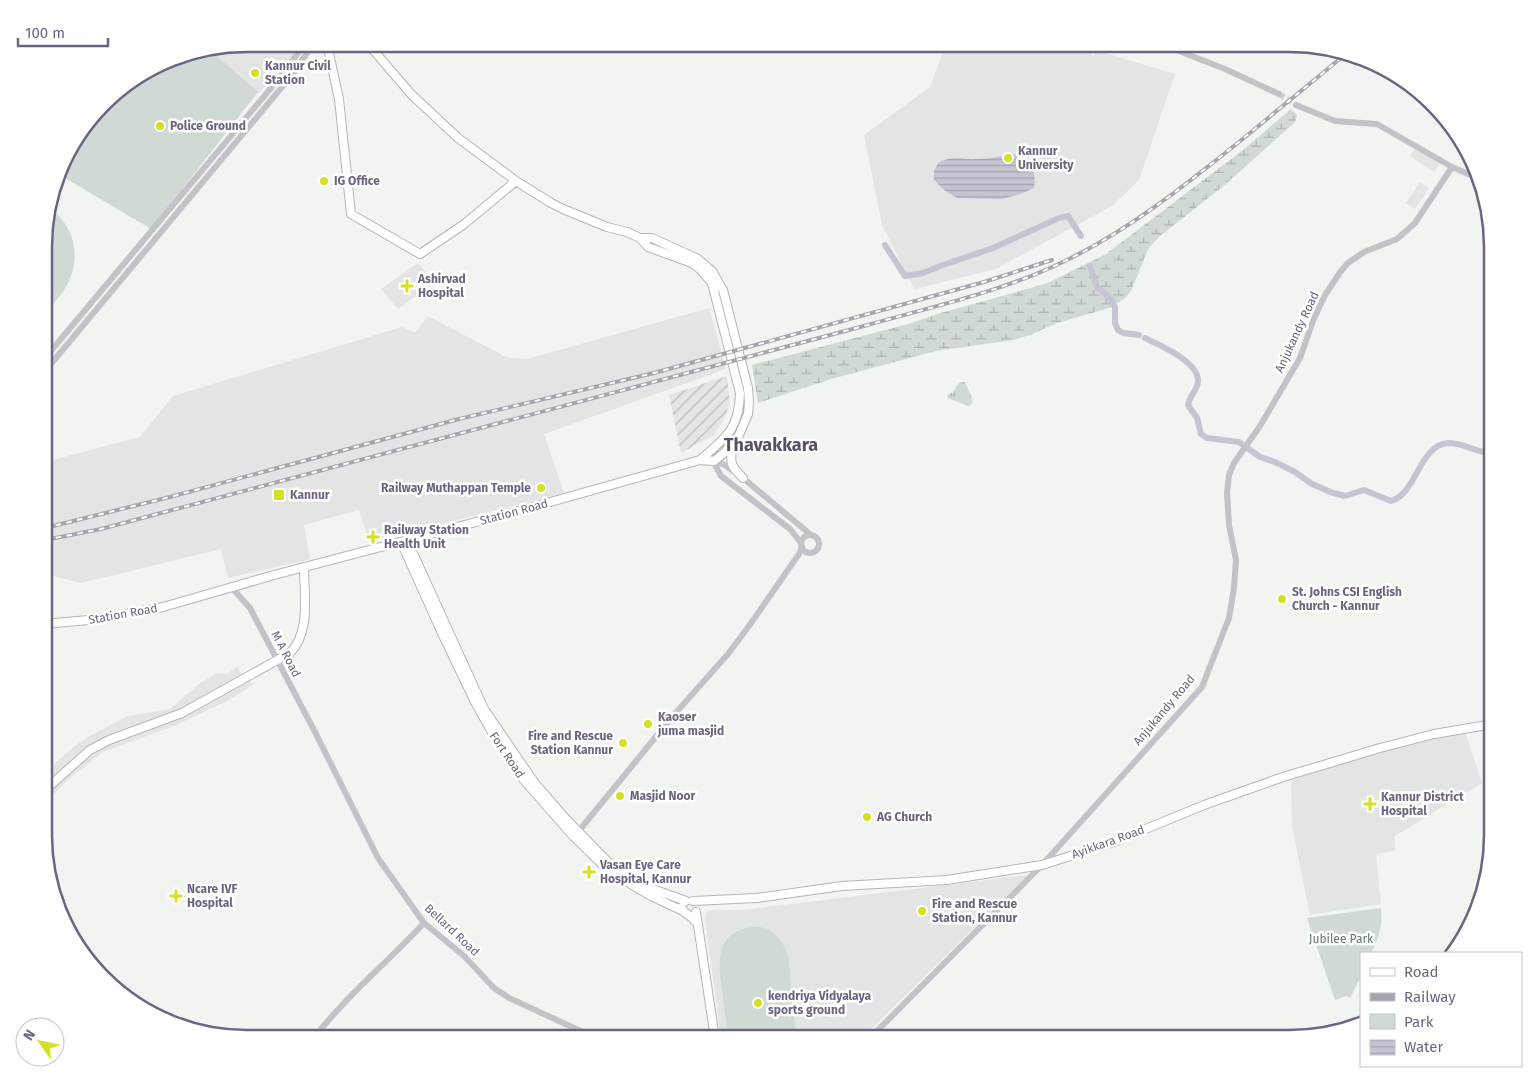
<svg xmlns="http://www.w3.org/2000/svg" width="1537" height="1082" font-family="'Fira Sans',sans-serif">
<defs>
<pattern id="industrial-furrows" width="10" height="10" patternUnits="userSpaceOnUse" patternTransform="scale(1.25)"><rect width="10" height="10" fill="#e2e5e4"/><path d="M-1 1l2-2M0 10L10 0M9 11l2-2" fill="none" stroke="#bbbdbe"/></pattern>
<pattern id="grass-tufts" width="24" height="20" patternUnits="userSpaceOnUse" patternTransform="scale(1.25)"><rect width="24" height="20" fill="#d0d9d4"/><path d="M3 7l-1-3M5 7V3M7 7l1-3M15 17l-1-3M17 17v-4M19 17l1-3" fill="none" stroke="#adb4b1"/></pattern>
<pattern id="wetland-marsh" width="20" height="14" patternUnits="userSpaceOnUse" patternTransform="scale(1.25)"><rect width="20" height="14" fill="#d0d9d4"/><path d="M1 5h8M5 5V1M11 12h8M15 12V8" fill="none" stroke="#adb4b1"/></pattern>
<pattern id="water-rules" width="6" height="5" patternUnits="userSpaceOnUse" patternTransform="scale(1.25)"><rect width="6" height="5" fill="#c5c4d0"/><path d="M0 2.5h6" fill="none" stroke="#a4a3ae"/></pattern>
</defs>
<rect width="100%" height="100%" fill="#f1f4f0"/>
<!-- built -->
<path fill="#e2e5e4" d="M 248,44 L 303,44 L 258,94 L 208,52 Z
M 946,44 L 1080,44 L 1093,56 L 1099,51 L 1175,74 L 1139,180 L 1112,206 L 996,269 L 914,289 L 882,225 L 864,135 L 930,87 Z
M 1416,147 L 1440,163 L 1434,172 L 1410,156 Z
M 1420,182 L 1429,188 L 1415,209 L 1406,203 Z
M 418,263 L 434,283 L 398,309 L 381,289 Z
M 709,308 L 726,369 L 544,434 L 564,493 L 369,542 L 359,510 L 304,525 L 310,559 L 228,578 L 221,549 L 81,583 L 45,574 L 45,462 L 140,437 L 173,396 L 402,327 L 415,333 L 428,316 L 506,357 L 527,359 Z
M 238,666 L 241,675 L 254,684 L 229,700 L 174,726 L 103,752 L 65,782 L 51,797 L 45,787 L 45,772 L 76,745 L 91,735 L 128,716 L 170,709 L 199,684 L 217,673 L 227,674 Z
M 1465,732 L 1482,783 L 1395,836 L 1395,851 L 1376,854 L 1381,904 L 1310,915 L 1292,826 L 1291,780 L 1355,758 Z
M 1028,875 L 862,1038 L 721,1038 L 705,919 L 706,913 L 710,910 L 742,910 Z"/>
<!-- industrial -->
<path fill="url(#industrial-furrows)" d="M 727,376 L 730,404 L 723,421 L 714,435 L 681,453 L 669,395 Z"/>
<!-- grass -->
<path fill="url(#grass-tufts)" d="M 960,382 L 965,382 L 972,397 L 972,403 L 969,406 L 947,398 L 950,393 L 952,393 Z"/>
<!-- wetland -->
<path fill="url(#wetland-marsh)" d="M 1291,109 L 1297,115 L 1295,122 L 1227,183 L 1159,237 L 1148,249 L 1131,291 L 1125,298 L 1109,308 L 1057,323 L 1030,335 L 1013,340 L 936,351 L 831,379 L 758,403 L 752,365 L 912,323 L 937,314 L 1048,283 L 1106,254 L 1243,150 Z"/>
<!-- park -->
<path fill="#d0d9d4" d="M 211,51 L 258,92 L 151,229 L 60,175 L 65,157 L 113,95 L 170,59 Z
M 50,208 C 87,237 80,283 45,311 L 45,222 Z
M 1381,908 C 1383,925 1379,938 1371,953 L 1361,953 L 1361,976 L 1350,998 L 1346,996 L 1335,1000 L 1307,918 Z
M 753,927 C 772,926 780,937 788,954 L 796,1038 L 728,1038 C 726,1022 724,1007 722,991 C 718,961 715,932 753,927 Z"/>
<!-- water -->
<path fill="url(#water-rules)" d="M 1012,154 C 1030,160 1037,169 1034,188 L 1021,194 L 1002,199 L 957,198 L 944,190 L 934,180 L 934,171 L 938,163 C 953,155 961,160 977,159 C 989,159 1001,156 1012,154 Z"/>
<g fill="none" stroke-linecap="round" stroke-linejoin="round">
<!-- canal -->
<path stroke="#c5c4d0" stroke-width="6" d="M 885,245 L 905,276 L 923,273 L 943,265 L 993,248 L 1059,218 L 1068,216 L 1081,236
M 1090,266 L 1097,287 L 1110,298 L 1115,307 L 1115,323 L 1118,330 L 1123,333 L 1139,335
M 1145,338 C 1160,345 1199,362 1198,381 C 1198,390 1190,394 1188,405 L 1197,418 L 1201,434 L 1207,438 L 1239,442 L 1260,457 L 1275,462 L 1295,472 L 1312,484 L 1333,493 L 1345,496 L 1364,490 L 1391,501 C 1397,499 1402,496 1406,490 C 1418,476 1426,444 1448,443 C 1466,443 1477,454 1493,453"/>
<!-- minor-tunnel -->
<path stroke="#d0d0d4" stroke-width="6" stroke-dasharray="6 3" stroke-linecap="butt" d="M 1279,94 L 1296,105"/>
<!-- major casing -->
<g stroke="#b6b5bc" stroke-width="10">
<path id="major" d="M 327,44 L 339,99 L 351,214 L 420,254 L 463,225 L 516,181
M 640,238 L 652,238 L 698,259 L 712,271 L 723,290 L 748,388 L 749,402 L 748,414 L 739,435 L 724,453 L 714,461 L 700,460
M 733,445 C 729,463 731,466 743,478
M 407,540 L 484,709 L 534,782 L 566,819 L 609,863 L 644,886 L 686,901
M 401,542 L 441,631 L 475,702 L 498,743 L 523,779 L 574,837 L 609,871 L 651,896 L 683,911
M 45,624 L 99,619 L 163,607 L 274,575 L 518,511 L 700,460 C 726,437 739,430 740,393 L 712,283 L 700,269 L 692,263 L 648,247 L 640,238 L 627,232 L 607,227 L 563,209 L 551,203 L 516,181 L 458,138 L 411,94 L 368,44
M 45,790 L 90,750 L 109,740 L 182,713 L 290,653 C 311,631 304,596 304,567
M 693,901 L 757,898 L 842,886 L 947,880 L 1042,865 L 1114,842 L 1204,805 L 1283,777 L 1380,748 L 1434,734 L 1493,724
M 682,907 L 684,912 L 690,916 L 698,924
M 696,912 L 715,1038"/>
</g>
<!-- minor -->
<path stroke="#c3c2c8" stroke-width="6" d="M 1161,44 L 1225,69 L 1279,94
M 1296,105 L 1335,121 L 1377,124 L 1452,167 L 1475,177
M 45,358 L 271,88 L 305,44
M 45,371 L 292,75 L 313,44
M 712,459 L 721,476 L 790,529 L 801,543
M 714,461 L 725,465 L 743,478 L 811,535
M801 544a9 9 0 1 1 18 0a9 9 0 1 1-18 0Z
M 232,588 L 250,608 L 316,734 L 378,858 L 424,923 L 464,956 L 494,988 L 509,998 L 596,1038
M 578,832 L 672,717 L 728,654 L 749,626 L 799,554 L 802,547
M 314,1038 C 346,996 388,962 424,923
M 870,1038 L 1042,865 L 1202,687 L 1229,618 L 1234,588 L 1236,560 L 1229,525 L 1227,493 L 1229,475 L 1234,463 L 1260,426 L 1300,358 L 1313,321 L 1325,295 L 1341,271 L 1348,263 L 1364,252 L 1397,239 L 1415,223 L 1452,167"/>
<!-- major -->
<use href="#major" stroke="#fff" stroke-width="8"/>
<!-- rail casing -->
<g stroke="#a7a4ae" stroke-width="4">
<path id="rail" d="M 45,528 L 170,497 L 459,419 L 654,373 L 984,282 L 1052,260
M 45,540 L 101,529 L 864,326 C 931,307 1002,292 1065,261 C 1129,230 1184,186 1239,142 C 1275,112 1311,83 1347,53"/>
</g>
<!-- rail -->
<use href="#rail" stroke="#fff" stroke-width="2" stroke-dasharray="5.5" stroke-linecap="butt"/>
</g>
<!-- markers -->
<g fill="#d5e025" stroke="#fff" stroke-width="2">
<circle cx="255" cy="73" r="5"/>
<circle cx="160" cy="126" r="5"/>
<circle cx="1008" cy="158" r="5"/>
<circle cx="324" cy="181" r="5"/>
<path d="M404.5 278.5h5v5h5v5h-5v5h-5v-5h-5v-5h5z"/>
<circle cx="541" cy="488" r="5"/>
<rect x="273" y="489" width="12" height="12" rx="2.5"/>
<path d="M370.5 529.5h5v5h5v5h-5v5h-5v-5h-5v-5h5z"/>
<circle cx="1282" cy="599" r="5"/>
<circle cx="648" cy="724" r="5"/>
<circle cx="623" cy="743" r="5"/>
<circle cx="620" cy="796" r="5"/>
<path d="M1367.5 796.5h5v5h5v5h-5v5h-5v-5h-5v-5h5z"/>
<circle cx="867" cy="817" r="5"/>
<path d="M586.5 864.5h5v5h5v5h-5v5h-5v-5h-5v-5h5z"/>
<path d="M173.5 888.5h5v5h5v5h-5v5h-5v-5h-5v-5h5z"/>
<circle cx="922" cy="911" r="5"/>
<circle cx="758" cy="1003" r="5"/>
</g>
<g text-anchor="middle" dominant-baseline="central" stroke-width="5" stroke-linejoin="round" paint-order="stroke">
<!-- poi labels -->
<g font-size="12" font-weight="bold" fill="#6c6481" stroke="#fff" text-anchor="start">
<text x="265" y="66">Kannur Civil<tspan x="265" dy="14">Station</tspan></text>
<text x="170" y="126">Police Ground</text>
<text x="1018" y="151">Kannur<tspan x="1018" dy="14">University</tspan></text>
<text x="334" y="181">IG Office</text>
<text x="418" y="279">Ashirvad<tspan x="418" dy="14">Hospital</tspan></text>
<text x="531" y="488" text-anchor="end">Railway Muthappan Temple</text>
<text x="290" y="495">Kannur</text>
<text x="384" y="530">Railway Station<tspan x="384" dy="14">Health Unit</tspan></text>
<text x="1292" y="592">St. Johns CSI English<tspan x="1292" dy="14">Church - Kannur</tspan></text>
<text x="658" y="717">Kaoser<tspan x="658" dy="14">juma masjid</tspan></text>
<text x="613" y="736" text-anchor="end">Fire and Rescue<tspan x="613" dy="14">Station Kannur</tspan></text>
<text x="630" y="796">Masjid Noor</text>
<text x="1381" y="797">Kannur District<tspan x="1381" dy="14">Hospital</tspan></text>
<text x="877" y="817">AG Church</text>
<text x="600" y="865">Vasan Eye Care<tspan x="600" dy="14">Hospital, Kannur</tspan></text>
<text x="187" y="889">Ncare IVF<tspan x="187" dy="14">Hospital</tspan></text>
<text x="932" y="904">Fire and Rescue<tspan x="932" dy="14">Station, Kannur</tspan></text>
<text x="768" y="996">kendriya Vidyalaya<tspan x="768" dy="14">sports ground</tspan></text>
</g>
<!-- street labels -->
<g font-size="12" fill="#6c6481" stroke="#fff">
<text transform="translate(1297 332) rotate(-65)">Anjukandy Road</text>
<text transform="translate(514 512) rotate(-15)">Station Road</text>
<text transform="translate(123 614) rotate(-10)">Station Road</text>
<text transform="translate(286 654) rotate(63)">M A Road</text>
<text transform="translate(1164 710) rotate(-50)">Anjukandy Road</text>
<text transform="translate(507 755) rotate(56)">Fort Road</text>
<text transform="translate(1108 842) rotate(-20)">Ayikkara Road</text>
<text transform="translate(452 930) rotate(43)">Bellard Road</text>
</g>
<!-- park labels -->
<g font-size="12" fill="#627870" stroke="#fff">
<text x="1341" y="939">Jubilee Park</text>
</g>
<!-- district labels -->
<g font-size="18" font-weight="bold" fill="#575166" stroke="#fff">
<text x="771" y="445">Thavakkara</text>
</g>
</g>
<!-- crop -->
<path d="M0 0H1537V1082H0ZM247 52H1289A195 195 0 0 1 1484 247V835A195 195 0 0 1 1289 1030H247A195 195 0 0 1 52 835V247A195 195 0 0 1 247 52Z" fill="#fff" fill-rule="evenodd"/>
<path fill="none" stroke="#6c6481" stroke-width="2.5" d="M247 52H1289A195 195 0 0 1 1484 247V835A195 195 0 0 1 1289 1030H247A195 195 0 0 1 52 835V247A195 195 0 0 1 247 52Z"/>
<!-- legend -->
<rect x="1360" y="952" width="162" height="115" fill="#ffffff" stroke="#c4c1cd"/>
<rect x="1370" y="968" width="25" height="8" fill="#ffffff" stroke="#c4c1cd"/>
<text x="1404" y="977" font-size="15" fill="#6c6481">Road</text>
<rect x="1370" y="993" width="25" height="8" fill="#a7a4ae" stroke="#c4c1cd"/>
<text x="1404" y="1002" font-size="15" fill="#6c6481">Railway</text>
<rect x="1370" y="1014" width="25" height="15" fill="#d0d9d4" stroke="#c4c1cd"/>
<text x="1404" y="1027" font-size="15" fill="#6c6481">Park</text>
<rect x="1370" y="1040" width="25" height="15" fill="url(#water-rules)" stroke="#c4c1cd"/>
<text x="1404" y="1052" font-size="15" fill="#6c6481">Water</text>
<!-- north arrow -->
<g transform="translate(40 1042) rotate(303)"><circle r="24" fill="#ffffff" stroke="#c4c1cd"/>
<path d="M0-4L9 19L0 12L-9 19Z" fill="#d5e025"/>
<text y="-8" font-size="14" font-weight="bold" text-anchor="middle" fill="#6c6481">N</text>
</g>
<!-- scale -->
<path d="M18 38v8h90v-8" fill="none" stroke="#6c6481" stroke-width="2.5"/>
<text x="25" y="38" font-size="15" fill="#6c6481" stroke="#ffffff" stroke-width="4" paint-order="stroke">100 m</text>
</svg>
